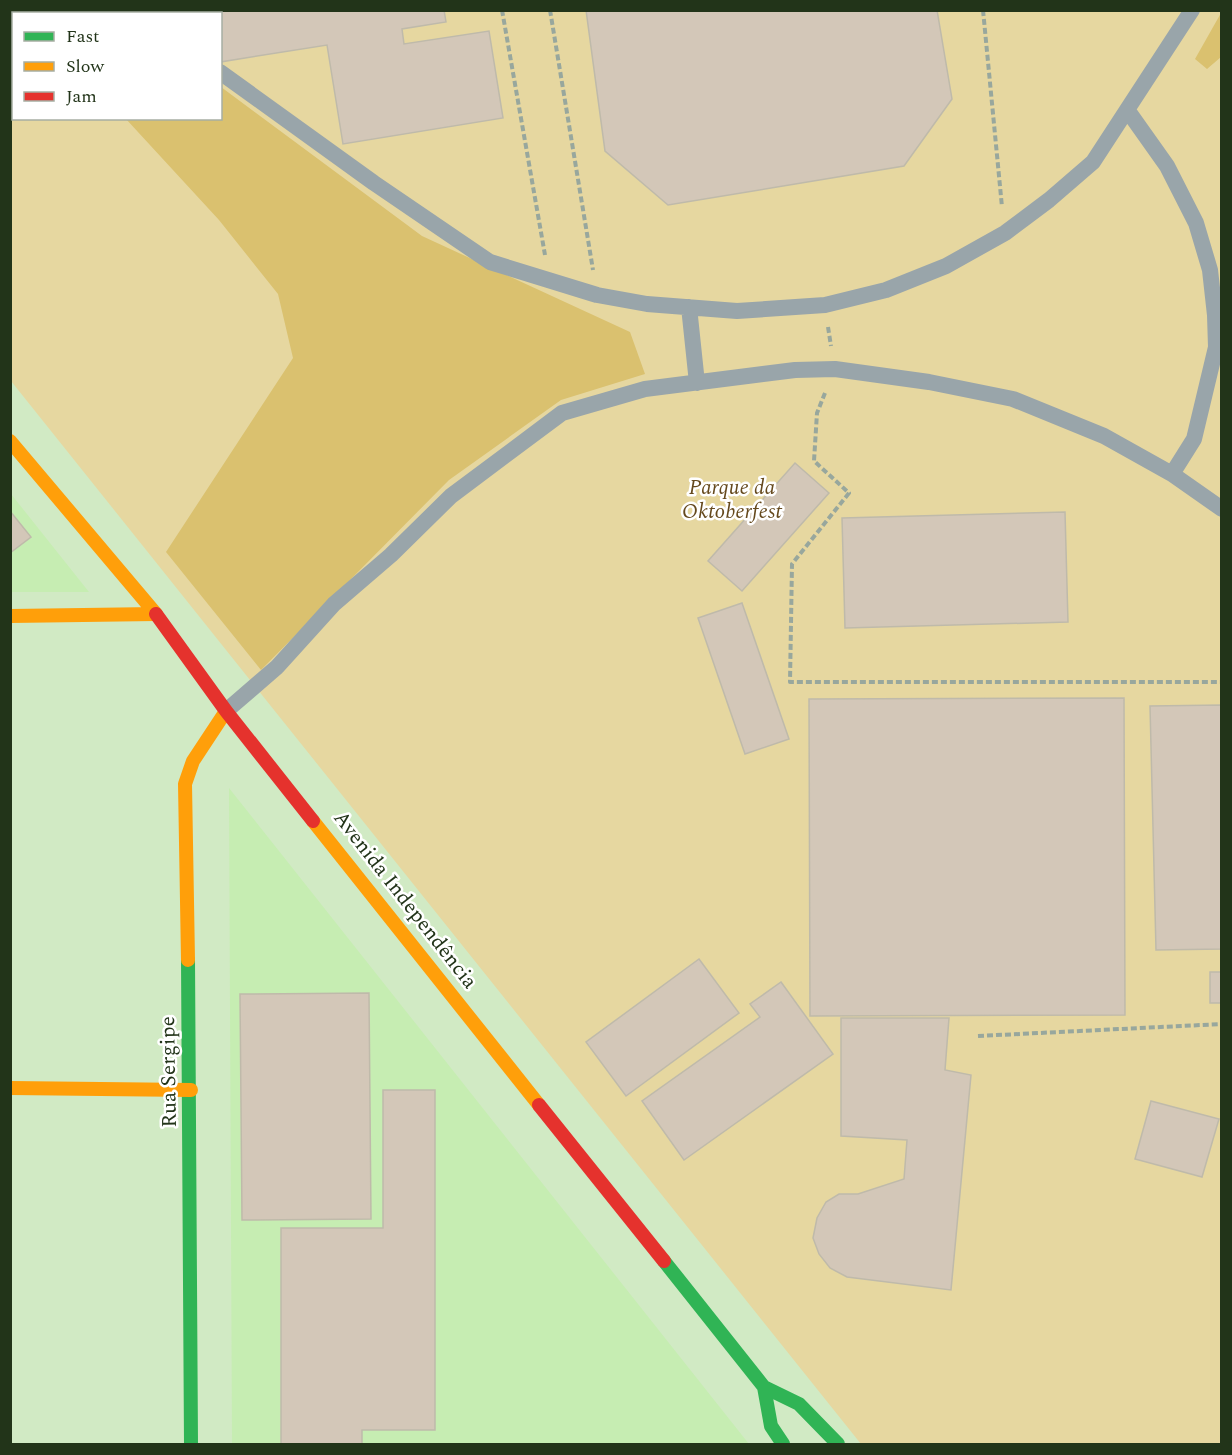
<svg xmlns="http://www.w3.org/2000/svg" width="1232" height="1455" font-family="Spectral,serif">
<rect width="100%" height="100%" fill="#d1eac4"/>
<!-- built -->
<path fill="#c6edb2" d="M 11,494 L 89,592 L 11,592 Z
M 229,788 L 749,1444 L 232,1444 Z"/>
<!-- green -->
<path fill="#e6d7a0" fill-rule="evenodd" d="M 11,11 L 1221,11 L 1221,1444 L 861,1444 L 11,381 ZM 14,14 L 220,14 L 220,118 L 14,118 Z"/>
<!-- forest -->
<path fill="#dac16f" d="M 117,10 L 121,13 L 14,14 L 13,27 L 11,26 L 11,11 Z
M 1221,13 L 1221,57 L 1207,69 L 1195,59 Z
M 221,87 L 422,236 L 630,332 L 645,374 L 561,400 L 449,480 L 261,670 L 166,552 L 293,358 L 278,294 L 219,220 L 126,119 L 220,118 Z"/>
<!-- building -->
<path fill="#d3c7b8" stroke="#bfbaaa" stroke-width="1.5" d="M 207,10 L 444,10 L 446,22 L 402,29 L 404,44 L 489,31 L 503,118 L 343,144 L 327,45 L 220,62 L 220,14 L 207,14 Z
M 586,10 L 937,10 L 952,99 L 904,166 L 668,205 L 605,151 Z
M 795,463 L 829,493 L 742,591 L 708,561 Z
M 10,511 L 31,537 L 10,553 Z
M 1065,512 L 1068,622 L 845,628 L 842,518 Z
M 742,603 L 789,739 L 745,754 L 698,618 Z
M 1124,698 L 1125,1015 L 810,1016 L 809,699 Z
M 1222,705 L 1222,949 L 1156,950 L 1150,706 Z
M 699,959 L 739,1013 L 626,1096 L 586,1042 Z
M 1210,972 L 1222,972 L 1222,1003 L 1210,1003 Z
M 781,982 L 833,1054 L 684,1160 L 642,1101 L 760,1017 L 750,1004 Z
M 369,993 L 371,1219 L 242,1220 L 240,994 Z
M 841,1018 L 949,1018 L 945,1070 L 971,1075 L 951,1290 L 847,1277 L 830,1268 L 819,1254 L 813,1238 L 817,1218 L 826,1202 L 839,1194 L 858,1194 L 904,1179 L 907,1140 L 841,1136 Z
M 383,1090 L 435,1090 L 435,1430 L 362,1430 L 362,1444 L 281,1444 L 281,1228 L 383,1228 Z
M 1151,1101 L 1219,1119 L 1202,1177 L 1135,1159 Z"/>
<g fill="none" stroke-linecap="round" stroke-linejoin="round">
<!-- path -->
<path stroke="#98a79d" stroke-width="4" stroke-dasharray="6 3" stroke-linecap="butt" d="M 502,10 L 545,255
M 550,10 L 593,270
M 983,10 L 1002,207
M 828,327 L 831,346
M 825,393 L 817,413 L 814,461 L 849,493 L 792,564 L 790,682 L 1222,682
M 978,1036 L 1222,1024"/>
<!-- lane -->
<path stroke="#99a5aa" stroke-width="16" d="M 147,10 L 150,14
M 220,72 L 374,183 L 490,262 L 597,295 L 647,304 L 737,311 L 825,305 L 886,290 L 946,266 L 1005,233 L 1049,200 L 1093,162 L 1192,10
M 1128,111 L 1167,166 L 1196,223 L 1210,270 L 1215,315 L 1216,347 L 1194,439 L 1172,474
M 689,307 L 697,383
M 226,711 L 277,667 L 334,604 L 391,555 L 451,496 L 562,413 L 645,389 L 795,370 L 835,369 L 929,382 L 1013,399 L 1104,436 L 1172,474 L 1222,509"/>
<!-- fast -->
<path stroke="#30b455" stroke-width="14" d="M 188,960 L 191,1444
M 664,1261 L 764,1387 L 799,1404 L 838,1444
M 764,1387 L 771,1426 L 783,1444"/>
<!-- slow -->
<path stroke="#ff9f0a" stroke-width="14" d="M 10,441 L 156,614
M 10,616 L 156,614
M 313,821 L 539,1105
M 188,960 L 185,784 L 193,761 L 226,711
M 10,1088 L 191,1090"/>
<!-- jam -->
<path stroke="#e5322d" stroke-width="14" d="M 156,614 L 226,711 L 313,821
M 539,1105 L 664,1261"/>
</g>
<g text-anchor="middle" dominant-baseline="central" stroke-width="5" stroke-linejoin="round" paint-order="stroke">
<!-- park labels -->
<g font-size="21" font-style="italic" fill="#65491d" stroke="#fff">
<text x="732" y="488">Parque da<tspan x="732" dy="24">Oktoberfest</tspan></text>
</g>
<!-- street labels -->
<g font-size="21" fill="#223419" stroke="#fff">
<text transform="translate(405 900) rotate(52)">Avenida Independência</text>
<text transform="translate(169 1072) rotate(-91)">Rua Sergipe</text>
</g>
</g>
<!-- border -->
<rect width="1232" height="1455" fill="none" stroke="#223419" stroke-width="24"/>
<!-- legend -->
<rect x="12" y="12" width="210" height="108" fill="#ffffff" stroke="#a7aea3" stroke-width="1.5"/>
<rect x="24" y="32" width="30" height="9" fill="#30b455" stroke="#a7aea3" stroke-width="1.5"/>
<text x="66" y="42" font-size="18" fill="#223419">Fast</text>
<rect x="24" y="62" width="30" height="9" fill="#ff9f0a" stroke="#a7aea3" stroke-width="1.5"/>
<text x="66" y="72" font-size="18" fill="#223419">Slow</text>
<rect x="24" y="92" width="30" height="9" fill="#e5322d" stroke="#a7aea3" stroke-width="1.5"/>
<text x="66" y="102" font-size="18" fill="#223419">Jam</text>
</svg>
